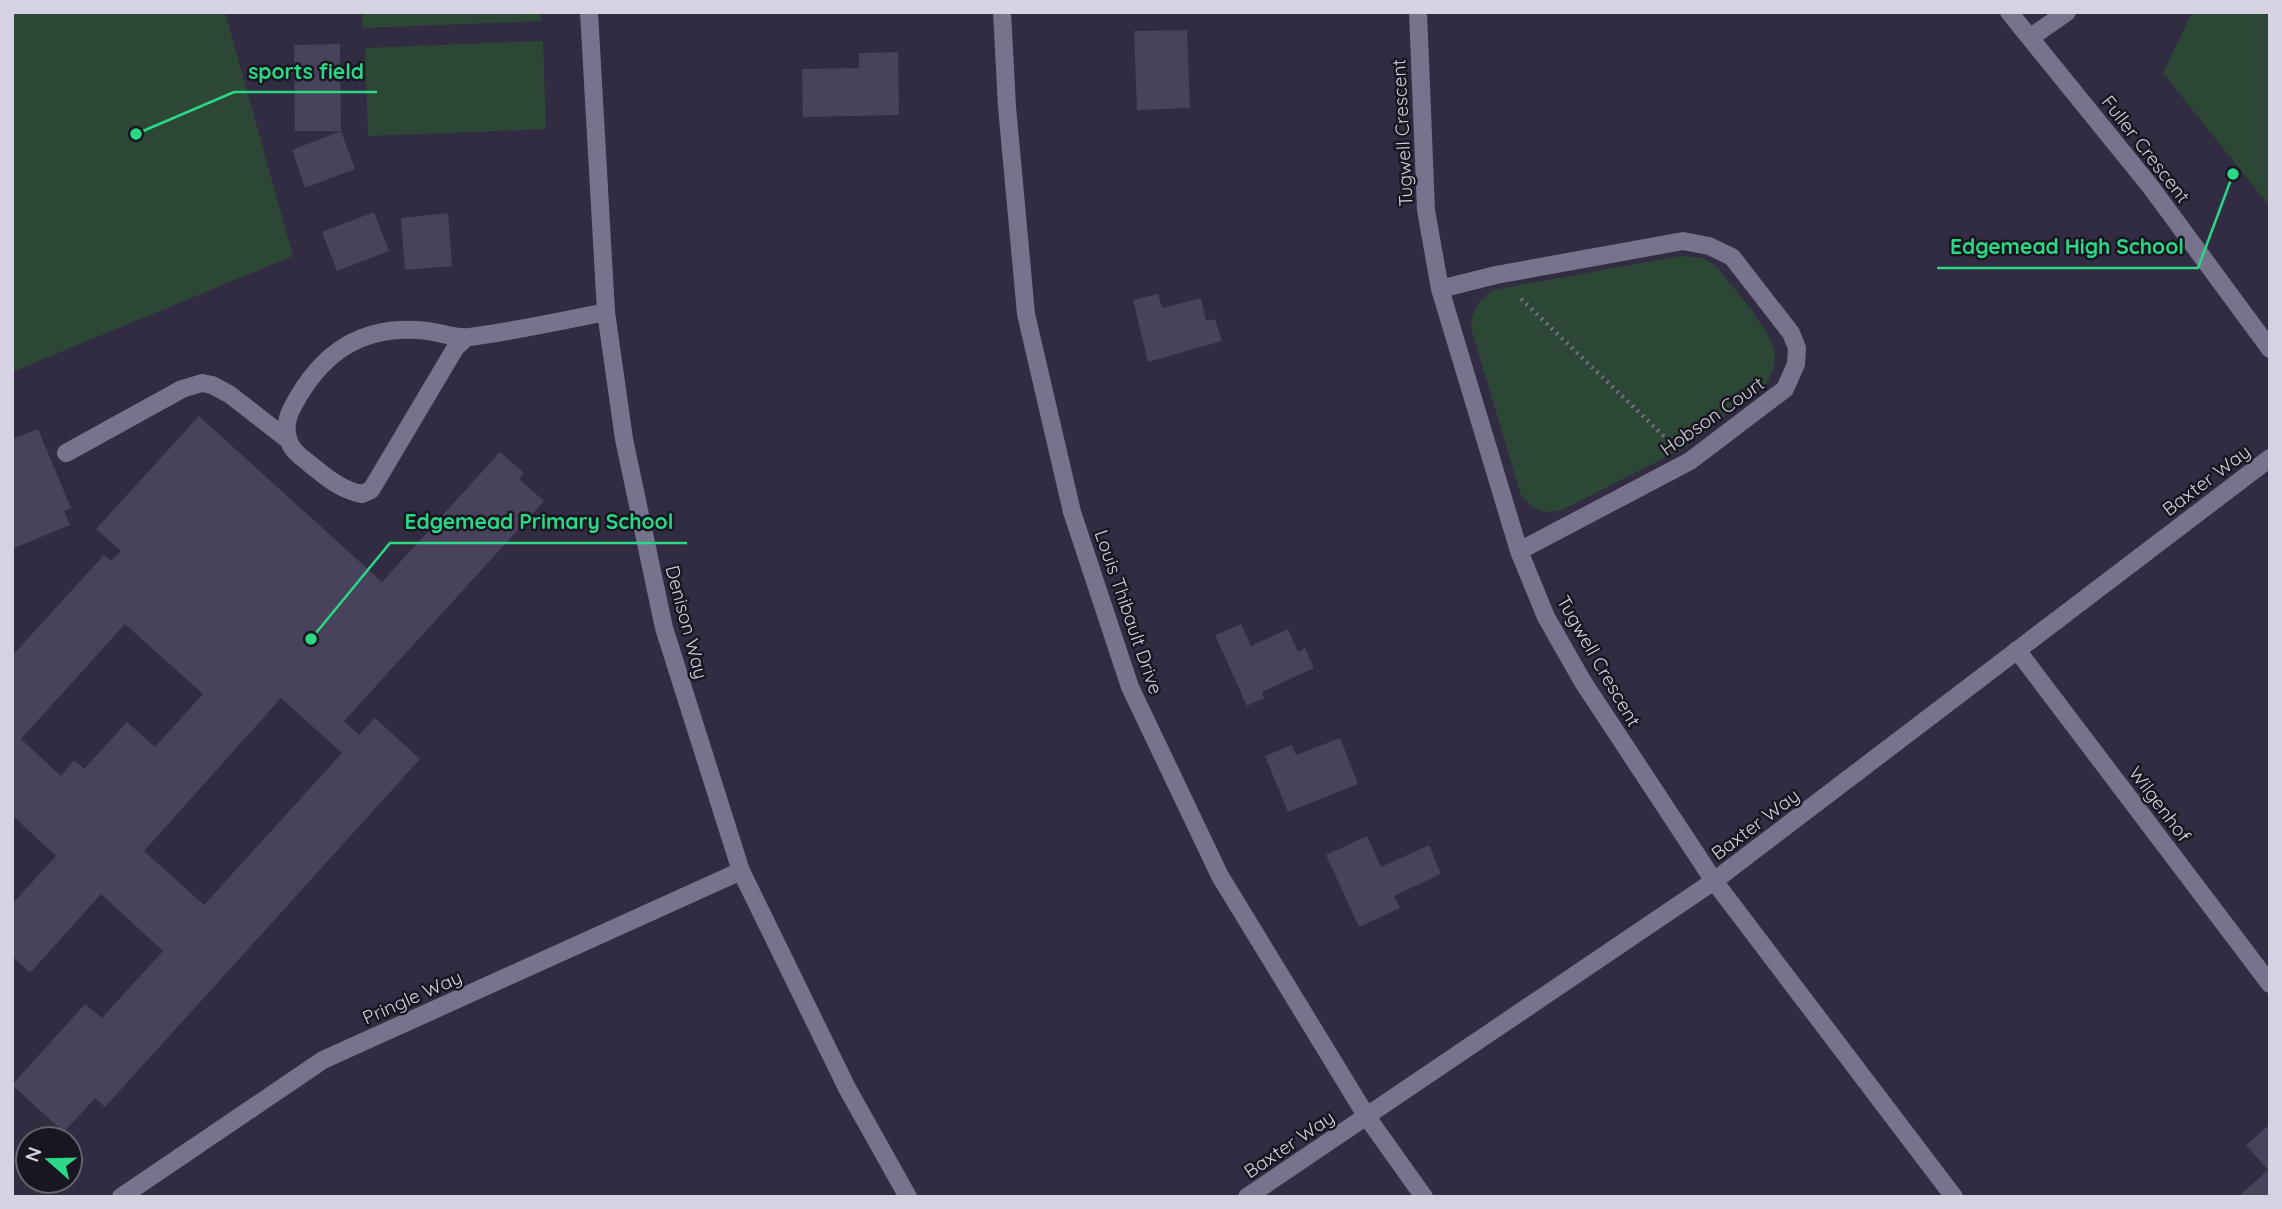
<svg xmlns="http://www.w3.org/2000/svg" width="2282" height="1209" font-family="Quicksand,sans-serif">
<rect width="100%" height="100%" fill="#312c42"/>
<!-- green -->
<path fill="#2d4736" d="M 12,12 L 225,12 L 293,256 L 12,372 Z
M 362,12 L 541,12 L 541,21 L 363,28 Z
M 2192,12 L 2270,12 L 2270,207 L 2163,73 Z
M 543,41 L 546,129 L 368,136 L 365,48 Z
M 1680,256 L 1703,258 L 1715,265 C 1730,283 1775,334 1775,356 C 1775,366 1771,374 1767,383 L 1684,448 L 1564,509 C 1546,515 1533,511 1521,495 L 1471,328 C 1472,310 1478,300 1493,290 Z"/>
<!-- building -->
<path fill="#48435a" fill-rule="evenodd" d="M 1187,30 L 1190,108 L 1137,110 L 1134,31 Z
M 340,44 L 341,131 L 355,169 L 305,188 L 292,150 L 341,131 L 295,131 L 294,45 Z
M 898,52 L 899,115 L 803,117 L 802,69 L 859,68 L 859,53 Z
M 374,212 L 389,251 L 337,271 L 322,232 Z
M 448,213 L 452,266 L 405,270 L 401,218 Z
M 1158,294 L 1162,308 L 1201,298 L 1206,321 L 1215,319 L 1222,341 L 1148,362 L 1133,300 Z
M 199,416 L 382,582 L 500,452 L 524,473 L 519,479 L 544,501 L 344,721 L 359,735 L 375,718 L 420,759 L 105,1107 L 95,1098 L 64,1132 L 12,1085 L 85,1004 L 102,1018 L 163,951 L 101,894 L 30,973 L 12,956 L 12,904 L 56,856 L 12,815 L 12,656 L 104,555 L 111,561 L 121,551 L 96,529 ZM 125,624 L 203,694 L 155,747 L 127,722 L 84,769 L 74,760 L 61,776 L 21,739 ZM 281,698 L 342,753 L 204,905 L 144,851 Z
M 38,429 L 71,508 L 64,511 L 70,525 L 12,549 L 12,439 Z
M 1241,624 L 1251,646 L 1288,629 L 1298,652 L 1305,648 L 1314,668 L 1262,692 L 1264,698 L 1247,706 L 1215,635 Z
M 1340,738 L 1358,784 L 1288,812 L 1265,756 L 1292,745 L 1296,755 Z
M 1367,836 L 1381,867 L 1429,845 L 1441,874 L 1394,896 L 1400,908 L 1359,927 L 1326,855 Z
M 2270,1124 L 2270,1197 L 2238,1197 L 2268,1170 L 2246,1145 Z"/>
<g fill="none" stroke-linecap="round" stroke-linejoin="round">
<!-- path -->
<path stroke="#767285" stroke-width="4.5" stroke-dasharray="2 5" stroke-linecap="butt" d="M 1521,299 L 1669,441"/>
<!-- lane -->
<path stroke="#78738c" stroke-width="18" d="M 466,338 L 456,347 L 371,490 L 362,494 C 338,490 319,471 300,456 C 285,444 283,425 292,408 C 321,352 363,323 428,331 C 442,333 457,339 470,337 C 515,331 561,321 606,312
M 66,453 L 182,389 L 202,383 L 212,385 L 229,394 L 287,439"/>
<!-- street -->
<path stroke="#78738c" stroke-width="18" d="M 589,12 L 606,312 L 624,439 L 664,628 L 741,871 L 847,1088 L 908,1197
M 1002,12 L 1007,107 L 1026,314 L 1072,512 L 1130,687 L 1220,876 L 1367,1117 L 1424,1197
M 1418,12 L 1426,210 L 1440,289 L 1519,551 L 1546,617 L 1583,682 L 1714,881 L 1954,1197
M 2009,12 L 2150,186 L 2270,349
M 2031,37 L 2067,12
M 1440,289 L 1496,275 L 1683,241 L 1709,246 L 1732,257 L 1791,333 L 1797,348 L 1796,364 L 1785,389 L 1690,461 L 1519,551
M 2017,650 L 2270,984
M 121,1197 L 323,1060 L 741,871
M 1247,1197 L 1714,881 L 2270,458"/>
</g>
<g text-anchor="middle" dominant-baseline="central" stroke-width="5" stroke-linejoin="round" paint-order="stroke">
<!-- street labels -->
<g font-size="19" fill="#d5d3e1" stroke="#181620">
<text transform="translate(1402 133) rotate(-93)">Tugwell Crescent</text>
<text transform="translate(2146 149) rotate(52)">Fuller Crescent</text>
<text transform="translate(1712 416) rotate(-35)">Hobson Court</text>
<text transform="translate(2206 480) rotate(-37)">Baxter Way</text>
<text transform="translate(1129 612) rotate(71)">Louis Thibault Drive</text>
<text transform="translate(687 622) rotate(75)">Denison Way</text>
<text transform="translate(1599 661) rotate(60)">Tugwell Crescent</text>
<text transform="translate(2160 804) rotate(53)">Wilgenhof</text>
<text transform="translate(1755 824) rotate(-37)">Baxter Way</text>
<text transform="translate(412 997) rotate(-24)">Pringle Way</text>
<text transform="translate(1289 1144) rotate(-34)">Baxter Way</text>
</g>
</g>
<!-- callouts -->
<path fill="none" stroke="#2ad885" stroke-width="2.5" d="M136 134L234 92H377M2233 174L2198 268H1937M311 639L390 543H687"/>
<g fill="#2ad885" stroke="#181620" stroke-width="2.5">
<circle cx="136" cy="134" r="7"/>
<circle cx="2233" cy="174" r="7"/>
<circle cx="311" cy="639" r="7"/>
</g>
<g font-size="21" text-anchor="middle" font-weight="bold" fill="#2ad885" stroke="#181620" stroke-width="5" stroke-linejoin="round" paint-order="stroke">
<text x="306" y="79">sports field</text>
<text x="2067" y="254">Edgemead High School</text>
<text x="539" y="529">Edgemead Primary School</text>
</g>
<!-- border -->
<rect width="2282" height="1209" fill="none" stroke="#d5d3e1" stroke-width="28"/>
<!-- north arrow -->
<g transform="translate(49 1160) rotate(290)"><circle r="33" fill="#181620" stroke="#64626d" stroke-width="2"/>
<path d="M0-5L12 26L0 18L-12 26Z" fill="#2ad885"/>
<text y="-10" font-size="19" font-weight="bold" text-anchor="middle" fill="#d5d3e1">N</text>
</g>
</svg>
